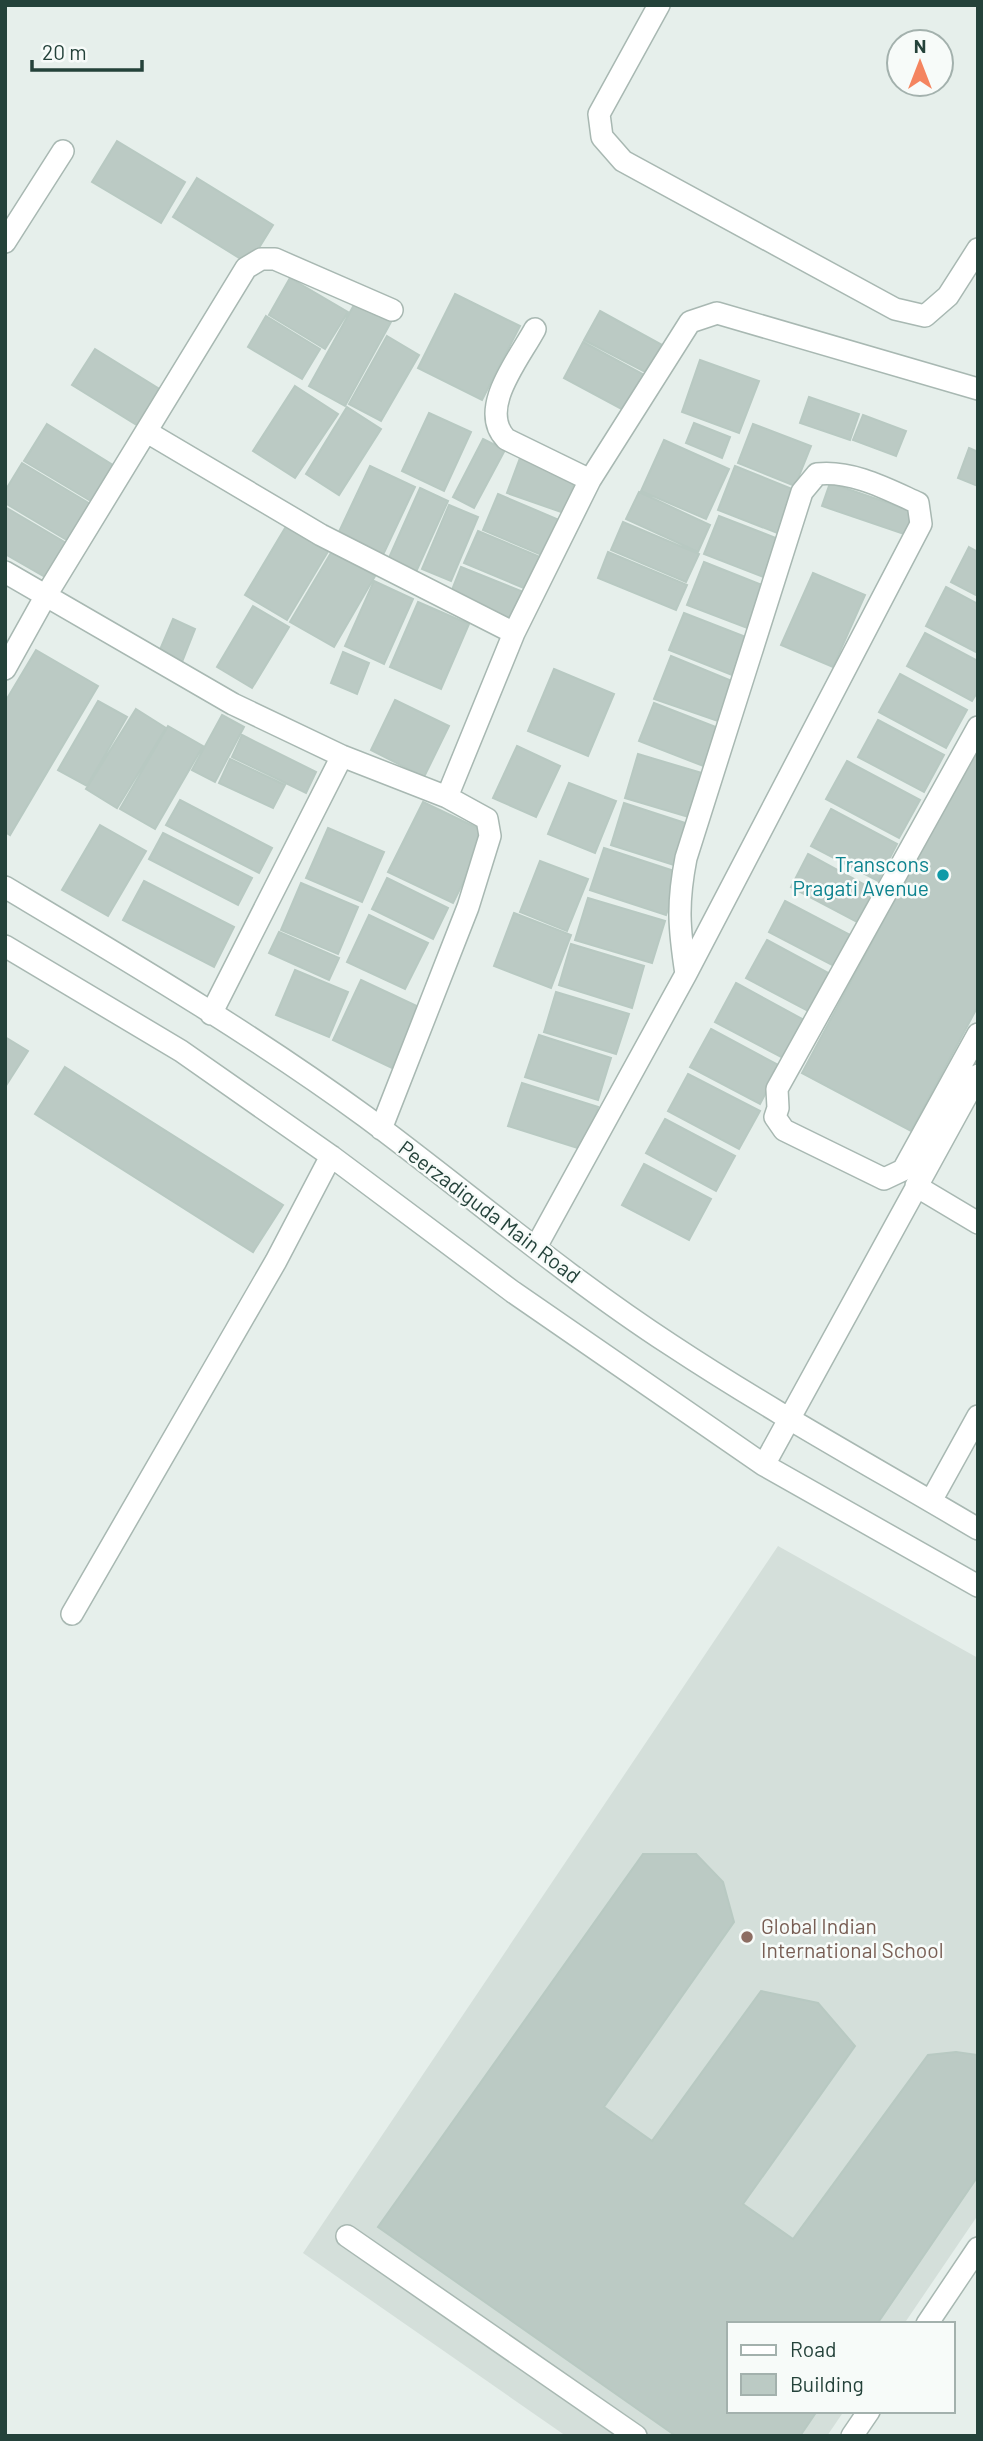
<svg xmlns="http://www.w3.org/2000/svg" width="983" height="2441" font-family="Barlow,sans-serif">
<rect width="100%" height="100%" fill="#e6efeb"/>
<!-- built -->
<path fill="#d4dfda" d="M 778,1546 L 978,1658 L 978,2215 L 904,2324 L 729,2324 L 729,2411 L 844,2411 L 827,2436 L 566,2436 L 303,2253 Z"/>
<!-- building -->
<path fill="#bbcac4" stroke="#b8c9c2" stroke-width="2" d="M 117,141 L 185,182 L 161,223 L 92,182 Z
M 197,178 L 273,225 L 249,264 L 173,217 Z
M 290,278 L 348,312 L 325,349 L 269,315 Z
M 455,294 L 520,326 L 482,400 L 418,368 Z
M 355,303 L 391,322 L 345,406 L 309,386 Z
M 600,311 L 662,345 L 647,373 L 584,340 Z
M 266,316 L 320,349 L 302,379 L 248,347 Z
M 387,336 L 419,355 L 381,421 L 349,404 Z
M 583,342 L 646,376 L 627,412 L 564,378 Z
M 95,349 L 166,393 L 143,429 L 72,385 Z
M 700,360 L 759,381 L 739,433 L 682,412 Z
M 295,386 L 338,414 L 295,478 L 253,451 Z
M 809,397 L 859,414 L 850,440 L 800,423 Z
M 347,407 L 381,429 L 339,495 L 306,474 Z
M 429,413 L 471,432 L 444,491 L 402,471 Z
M 863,415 L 906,431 L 896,456 L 853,440 Z
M 694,423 L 730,437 L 722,458 L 686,443 Z
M 47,424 L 121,470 L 99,506 L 24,461 Z
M 753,424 L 811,446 L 795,486 L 738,463 Z
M 483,439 L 505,450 L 474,508 L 453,497 Z
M 664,440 L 729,469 L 706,519 L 641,491 Z
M 969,448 L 978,452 L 978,486 L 958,478 Z
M 520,458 L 576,478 L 564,513 L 507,493 Z
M 22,463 L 97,508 L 75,545 L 5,503 L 5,491 Z
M 370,466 L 415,487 L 382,557 L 337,536 Z
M 735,466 L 797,491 L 780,534 L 718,510 Z
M 830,483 L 915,512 L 907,535 L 822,506 Z
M 420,488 L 448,501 L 416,572 L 388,560 Z
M 639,492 L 710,525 L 698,552 L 626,519 Z
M 498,494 L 559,520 L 544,556 L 483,530 Z
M 449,505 L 478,517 L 451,581 L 422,569 Z
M 5,507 L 73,547 L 52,581 L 5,554 Z
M 719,516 L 781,540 L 766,578 L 704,554 Z
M 623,522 L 699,554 L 686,582 L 611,550 Z
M 288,523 L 330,548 L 287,620 L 245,595 Z
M 478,531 L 540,557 L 526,589 L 464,563 Z
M 969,547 L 978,552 L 978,596 L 951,582 Z
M 332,551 L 375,576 L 334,647 L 290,622 Z
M 608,552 L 687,585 L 676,610 L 598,578 Z
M 704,562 L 767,587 L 750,629 L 687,605 Z
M 461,567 L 526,593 L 514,621 L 450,595 Z
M 813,573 L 865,595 L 833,667 L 781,645 Z
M 374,581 L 413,599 L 384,664 L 345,646 Z
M 946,587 L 978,604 L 978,653 L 926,626 Z
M 418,602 L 469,624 L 441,689 L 390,667 Z
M 253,606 L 289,627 L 252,688 L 217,667 Z
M 684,613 L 746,637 L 732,675 L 669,650 Z
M 173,619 L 195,629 L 182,662 L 159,652 Z
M 925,633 L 978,661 L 978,691 L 972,701 L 907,666 Z
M 36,650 L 98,686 L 10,835 L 5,832 L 5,702 Z
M 343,652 L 369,663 L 357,694 L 331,683 Z
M 671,656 L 732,681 L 718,721 L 654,699 Z
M 554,669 L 614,694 L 588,756 L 528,731 Z
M 900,674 L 967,710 L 946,748 L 879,712 Z
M 395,700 L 449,726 L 424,777 L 371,750 Z
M 98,701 L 127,717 L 87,786 L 58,770 Z
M 654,703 L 721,729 L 706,767 L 639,741 Z
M 136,709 L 166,728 L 117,808 L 86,789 Z
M 222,715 L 244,727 L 215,782 L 192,770 Z
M 878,720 L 944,755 L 924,792 L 858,757 Z
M 168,726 L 203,746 L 155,829 L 120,809 Z
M 242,735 L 316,772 L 306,793 L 232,757 Z
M 978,744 L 978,1006 L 911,1131 L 802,1073 Z
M 517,746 L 560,766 L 536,817 L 493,798 Z
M 638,754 L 705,774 L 692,818 L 625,798 Z
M 230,759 L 285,785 L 273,808 L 219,783 Z
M 847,761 L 920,800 L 899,838 L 826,799 Z
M 569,783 L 616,801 L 595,853 L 548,834 Z
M 180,800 L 272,848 L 259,873 L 166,825 Z
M 423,802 L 488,833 L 453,903 L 388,872 Z
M 624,803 L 688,824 L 674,865 L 611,845 Z
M 831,809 L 897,844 L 878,881 L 811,846 Z
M 100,825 L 146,851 L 108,916 L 62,890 Z
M 328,828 L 384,852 L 362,902 L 306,878 Z
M 163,833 L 252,878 L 238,905 L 149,859 Z
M 604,848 L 680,873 L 666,915 L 590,890 Z
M 808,854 L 874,890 L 857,922 L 791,887 Z
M 540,861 L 588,879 L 567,931 L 520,912 Z
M 387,878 L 448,908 L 433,939 L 372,909 Z
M 144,881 L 234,927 L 214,967 L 123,920 Z
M 301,883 L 358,907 L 338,954 L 281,930 Z
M 588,898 L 665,921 L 652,963 L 575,940 Z
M 785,901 L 850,935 L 834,966 L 769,932 Z
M 514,913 L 571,935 L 551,988 L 494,966 Z
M 369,915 L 428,943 L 405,989 L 347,962 Z
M 279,932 L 339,958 L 329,980 L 269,953 Z
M 767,940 L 830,974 L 810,1012 L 746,978 Z
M 571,944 L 644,966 L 632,1008 L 559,985 Z
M 295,970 L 348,992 L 329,1037 L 276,1015 Z
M 361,980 L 421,1008 L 392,1068 L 333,1040 Z
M 736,983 L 804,1020 L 783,1058 L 715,1022 Z
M 556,992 L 629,1014 L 616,1054 L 544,1032 Z
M 711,1029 L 780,1066 L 760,1104 L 690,1067 Z
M 539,1035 L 611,1058 L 598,1100 L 525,1077 Z
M 5,1037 L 28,1051 L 5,1087 Z
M 65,1067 L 283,1205 L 253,1252 L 35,1114 Z
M 688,1074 L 760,1111 L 739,1149 L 668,1111 Z
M 522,1083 L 598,1107 L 584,1150 L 508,1126 Z
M 665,1119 L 735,1156 L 716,1191 L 646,1153 Z
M 644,1164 L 711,1199 L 689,1240 L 622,1205 Z
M 643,1854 L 696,1854 L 723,1882 L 734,1922 L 604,2107 L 652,2141 L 761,1991 L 818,2003 L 855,2046 L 743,2204 L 793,2239 L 928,2055 L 956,2052 L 978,2055 L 978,2176 L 877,2324 L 729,2324 L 729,2411 L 817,2411 L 800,2436 L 676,2436 L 378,2227 Z"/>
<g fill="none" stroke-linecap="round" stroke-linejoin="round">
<!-- minor casing -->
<g stroke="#a8b8b2" stroke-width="24">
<path id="minor" d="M 659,5 L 599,114 L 602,137 L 623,161 L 895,309 L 925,316 L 948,296 L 978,249
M 5,242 L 63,151
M 535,329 C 519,359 477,409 506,439 L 590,480
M 147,432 L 321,535 L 514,633
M 5,572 L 233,704 L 342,756 L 447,797
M 5,669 L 45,597 L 246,268 L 261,259 L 275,259 L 392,310
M 978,727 L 777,1089 L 778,1108 L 775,1117 L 784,1130 L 884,1179 L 903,1170 L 978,1034
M 5,887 C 127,960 251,1033 366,1117 C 468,1193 565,1276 671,1345 C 771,1411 875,1468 978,1529
M 5,946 L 181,1051 L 331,1156 L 513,1292 L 764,1465 L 978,1586
M 211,1014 L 342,756
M 381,1129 L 468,907 L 490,836 L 487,819 L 447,797 L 514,633 L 590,480 L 690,322 L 717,313 L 978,389
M 916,1186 L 978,1223
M 536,1247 L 686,974 L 921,524 L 918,503 C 887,489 852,470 817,474 L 802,492 L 686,858 C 677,904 679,928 686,974
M 764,1465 L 978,1075
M 931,1501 L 978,1416
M 72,1614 L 276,1261 L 331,1156
M 347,2236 L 636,2436
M 927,2324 L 978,2248
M 852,2436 L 869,2411"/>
</g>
<!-- minor -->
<use href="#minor" stroke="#fff" stroke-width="21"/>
</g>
<!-- markers -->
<circle fill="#0f9aa8" stroke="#f7fbf9" stroke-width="2.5" cx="943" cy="875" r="7"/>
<circle fill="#8d6e63" stroke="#f7fbf9" stroke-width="2.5" cx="747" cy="1937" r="7"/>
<g text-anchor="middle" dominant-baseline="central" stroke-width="5" stroke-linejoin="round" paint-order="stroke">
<!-- culture labels -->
<g font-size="21" fill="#0d838f" stroke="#f7fbf9" text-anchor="end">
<text x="929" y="863">Transcons<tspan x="929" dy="24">Pragati Avenue</tspan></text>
</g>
<!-- street labels -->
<g font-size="21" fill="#24423a" stroke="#f7fbf9">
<text transform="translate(490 1211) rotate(37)">Peerzadiguda Main Road</text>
</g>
<!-- education labels -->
<g font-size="21" fill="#785e54" stroke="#f7fbf9" text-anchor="start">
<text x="761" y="1925">Global Indian<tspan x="761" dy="24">International School</tspan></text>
</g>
</g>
<!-- border -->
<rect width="983" height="2441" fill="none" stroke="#24423a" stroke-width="14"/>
<!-- legend -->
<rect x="727" y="2322" width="228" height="91" fill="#f7fbf9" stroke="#a3b1ad" stroke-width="2"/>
<rect x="741" y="2345" width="35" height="10" fill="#ffffff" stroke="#a3b1ad" stroke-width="2"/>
<text x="790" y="2357" font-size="21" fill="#24423a">Road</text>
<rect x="741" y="2374" width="35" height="21" fill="#bbcac4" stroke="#a3b1ad" stroke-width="2"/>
<text x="790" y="2392" font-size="21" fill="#24423a">Building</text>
<!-- north arrow -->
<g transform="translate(920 63)"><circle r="33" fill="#f7fbf9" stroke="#a3b1ad" stroke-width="2"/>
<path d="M0-5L12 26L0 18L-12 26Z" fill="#f4845f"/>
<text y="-10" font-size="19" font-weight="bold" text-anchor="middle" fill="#24423a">N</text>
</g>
<!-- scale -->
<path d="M32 60v10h110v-10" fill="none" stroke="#24423a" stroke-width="3.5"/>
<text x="42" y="60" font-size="21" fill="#24423a" stroke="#f7fbf9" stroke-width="5" paint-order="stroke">20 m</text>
</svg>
